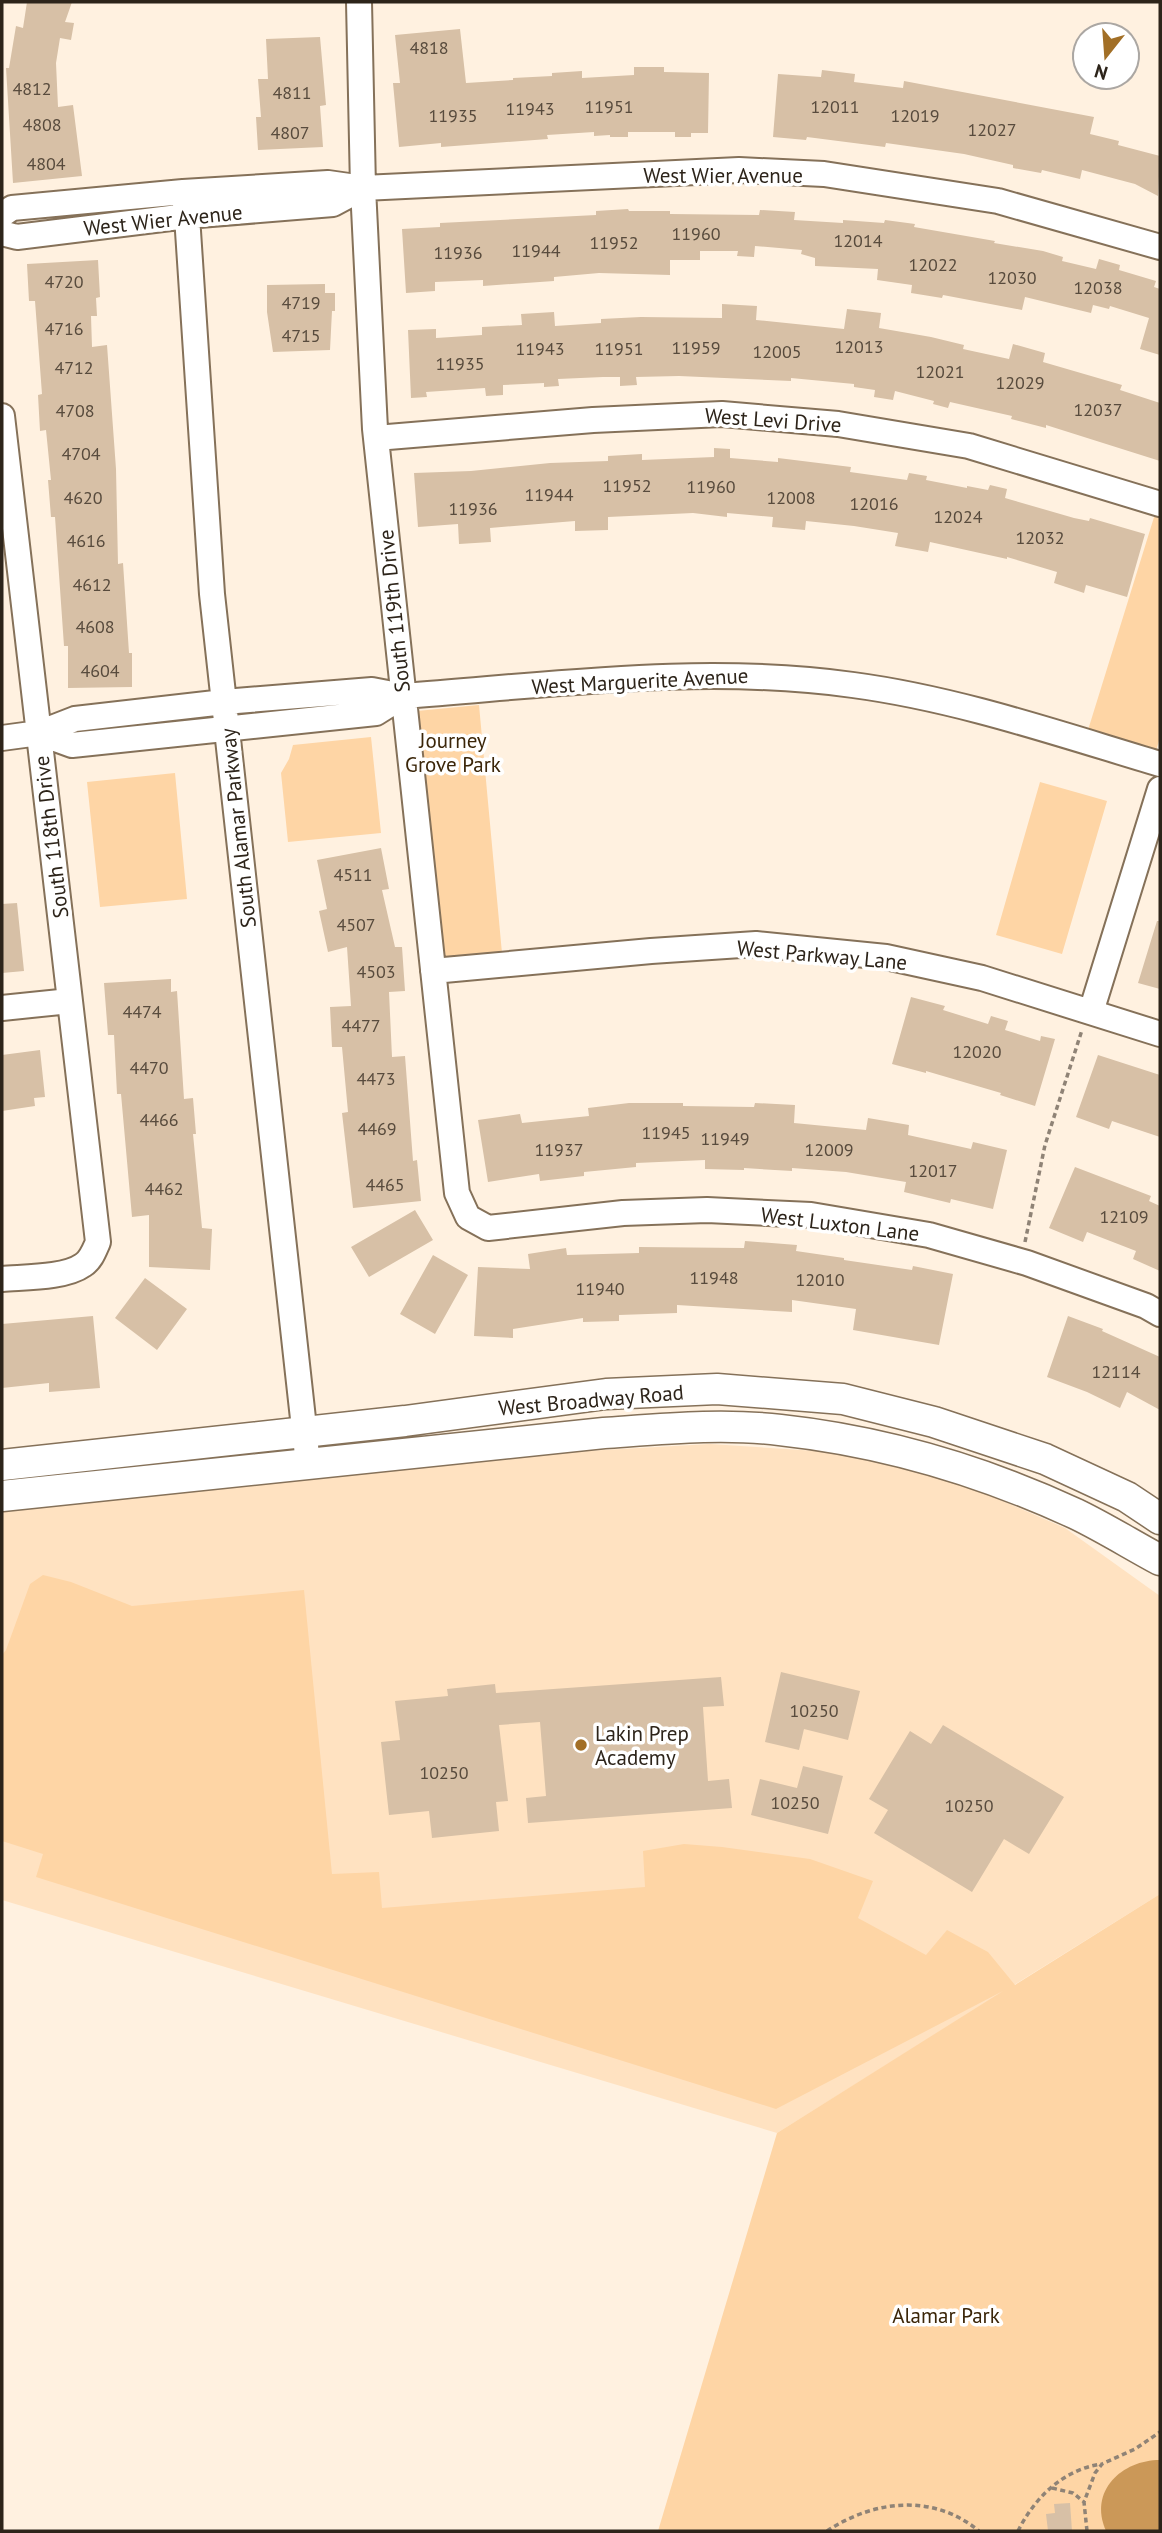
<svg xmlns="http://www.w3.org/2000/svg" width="1162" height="2533" font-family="'PT Sans',sans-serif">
<rect width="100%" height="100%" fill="#fff1e0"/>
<!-- built -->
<path fill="#ffe2c1" d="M 710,1444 L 832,1452 L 959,1482 L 1065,1528 L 1160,1596 L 1160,1894 L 777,2133 L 2,1900 L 2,1510 L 533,1454 Z"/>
<!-- green -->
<path fill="#fed5a5" d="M 1155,514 L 1160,516 L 1160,737 L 1156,751 L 1088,730 Z
M 479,705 L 502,953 L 444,959 L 417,711 Z
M 371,737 L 381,833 L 288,842 L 281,773 L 289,759 L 293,745 Z
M 175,773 L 187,899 L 100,907 L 87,782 Z
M 1040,782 L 1107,801 L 1062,954 L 996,935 Z
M 43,1575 L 71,1582 L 132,1606 L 304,1590 L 332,1874 L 379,1872 L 382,1908 L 645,1887 L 643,1851 L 684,1844 L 722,1847 L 810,1859 L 873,1881 L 858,1918 L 926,1955 L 947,1930 L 988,1952 L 1015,1985 L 1160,1894 L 1160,2531 L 658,2531 L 777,2133 L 1003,1991 L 776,2109 L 36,1877 L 43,1854 L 2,1841 L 2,1655 L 6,1650 L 30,1584 Z"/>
<!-- water -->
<path fill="#cb9858" d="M 1160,2460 L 1160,2531 L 1106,2531 C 1088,2491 1122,2460 1160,2460 Z"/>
<!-- building -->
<path fill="#d7c0a6" d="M 27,2 L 72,2 L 65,22 L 74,23 L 71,40 L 60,38 L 56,63 L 58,107 L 73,105 L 82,176 L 13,183 L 6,68 L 9,68 L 16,26 L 23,28 Z
M 460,29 L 466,83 L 513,80 L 513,78 L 552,76 L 552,73 L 582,71 L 582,78 L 634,75 L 634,67 L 664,67 L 664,72 L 709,73 L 708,133 L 691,133 L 691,137 L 675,137 L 675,132 L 628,132 L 628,137 L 610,137 L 610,135 L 594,136 L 594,132 L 547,135 L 548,139 L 441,147 L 441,143 L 399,147 L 393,83 L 400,83 L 395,35 Z
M 320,37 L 326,105 L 320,106 L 323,147 L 258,150 L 256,117 L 261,117 L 258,79 L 268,79 L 266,39 Z
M 822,70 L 855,74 L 854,82 L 903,88 L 904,81 L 1094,117 L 1090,134 L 1119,141 L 1118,145 L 1160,156 L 1158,196 L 1135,184 L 1082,170 L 1080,179 L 1042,170 L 1041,173 L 1013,168 L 1013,165 L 964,154 L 886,143 L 885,147 L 807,137 L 806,140 L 773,137 L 778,74 L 821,77 Z
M 628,209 L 629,211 L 670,211 L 670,214 L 759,215 L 760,210 L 795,212 L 794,220 L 843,223 L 843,220 L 884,223 L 885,220 L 915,224 L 914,227 L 995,241 L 994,243 L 1043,251 L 1063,257 L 1062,261 L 1096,269 L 1099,259 L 1120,265 L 1119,270 L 1156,281 L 1154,287 L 1160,289 L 1160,355 L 1140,349 L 1149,318 L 1110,306 L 1109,309 L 1093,305 L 1091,313 L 1025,297 L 1022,310 L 943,295 L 942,298 L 911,293 L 912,285 L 877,280 L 878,269 L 815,266 L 815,258 L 801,254 L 802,250 L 755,246 L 754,257 L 737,256 L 738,251 L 700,251 L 700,260 L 670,260 L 670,275 L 599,273 L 554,277 L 554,281 L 483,286 L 483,280 L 435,282 L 435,291 L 406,293 L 402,229 L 440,227 L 440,223 L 596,215 L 596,211 Z
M 98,260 L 100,297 L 96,298 L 97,316 L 91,316 L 92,347 L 107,345 L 116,469 L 118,564 L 123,563 L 129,653 L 132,653 L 132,687 L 68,688 L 68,646 L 64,646 L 55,517 L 51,517 L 48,480 L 51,480 L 46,430 L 40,431 L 38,395 L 42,394 L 35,301 L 29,301 L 27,264 Z
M 325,284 L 325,293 L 335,293 L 335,311 L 332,311 L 330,350 L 273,352 L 267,312 L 267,285 Z
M 722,304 L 757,306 L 756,320 L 844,329 L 847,309 L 881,313 L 879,328 L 931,337 L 964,345 L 963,349 L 1009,359 L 1013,344 L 1045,353 L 1043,362 L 1122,385 L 1120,390 L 1160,403 L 1160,461 L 1046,425 L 1046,428 L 1011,419 L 1012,416 L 950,402 L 948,408 L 933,404 L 934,401 L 895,391 L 893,400 L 874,397 L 875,390 L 854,387 L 854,384 L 791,378 L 791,381 L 679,376 L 636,377 L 637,385 L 620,386 L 620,377 L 603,377 L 558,379 L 559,386 L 544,387 L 544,383 L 503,385 L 503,395 L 486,396 L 485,388 L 426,392 L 427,397 L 411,398 L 408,330 L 436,329 L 436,338 L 482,335 L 482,327 L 522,325 L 521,314 L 554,312 L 555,326 L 601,323 L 601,319 L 641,317 L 722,318 Z
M 714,448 L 730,449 L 730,458 L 778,462 L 778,458 L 851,467 L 850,472 L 907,480 L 909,473 L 927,476 L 926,480 L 967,488 L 967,486 L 988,490 L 990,485 L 1007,489 L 1005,498 L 1074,518 L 1089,521 L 1090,518 L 1145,534 L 1127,597 L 1086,585 L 1084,593 L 1054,583 L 1057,572 L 1007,557 L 1007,559 L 930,542 L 928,552 L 895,546 L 898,533 L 854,526 L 806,521 L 805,530 L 772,527 L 773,517 L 727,513 L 727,517 L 693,513 L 608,517 L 608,530 L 575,531 L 575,521 L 490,528 L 491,542 L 459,544 L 458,524 L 418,527 L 414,473 L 471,471 L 550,463 L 608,461 L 608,456 L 642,454 L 642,460 L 714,457 Z
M 381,848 L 389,889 L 382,890 L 395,947 L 402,947 L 405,991 L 389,992 L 392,1057 L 405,1056 L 413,1161 L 417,1160 L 421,1201 L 353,1208 L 342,1113 L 348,1112 L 342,1047 L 332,1047 L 330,1007 L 351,1006 L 347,947 L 328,952 L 319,911 L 327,909 L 317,860 Z
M 17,903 L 24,971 L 2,973 L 2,904 Z
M 1157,921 L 1160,921 L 1160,989 L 1138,983 Z
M 171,979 L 171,992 L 177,991 L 184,1099 L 193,1098 L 196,1134 L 193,1134 L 202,1228 L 212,1229 L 210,1270 L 149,1267 L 149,1215 L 132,1217 L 121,1094 L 117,1094 L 114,1035 L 108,1035 L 104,983 Z
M 911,997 L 945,1006 L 943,1010 L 988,1024 L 991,1016 L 1008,1021 L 1005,1030 L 1040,1041 L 1041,1036 L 1055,1039 L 1035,1106 L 1000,1095 L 1001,1093 L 926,1071 L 926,1073 L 892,1064 Z
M 40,1050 L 45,1097 L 34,1098 L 35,1106 L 2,1111 L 2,1055 Z
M 1098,1055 L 1160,1075 L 1160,1137 L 1112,1121 L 1109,1129 L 1076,1117 Z
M 629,1103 L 683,1103 L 683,1106 L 754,1107 L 755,1103 L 795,1105 L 794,1123 L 866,1130 L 868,1118 L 909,1125 L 908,1135 L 971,1149 L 973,1142 L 1007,1150 L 993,1209 L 951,1199 L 950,1203 L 904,1192 L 906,1182 L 846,1172 L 792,1168 L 792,1171 L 744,1168 L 744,1170 L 705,1169 L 705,1160 L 636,1163 L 636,1167 L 584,1172 L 584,1176 L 540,1181 L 539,1174 L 488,1182 L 478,1120 L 520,1114 L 522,1123 L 589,1116 L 588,1108 Z
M 1075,1167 L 1151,1196 L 1149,1201 L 1160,1206 L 1160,1271 L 1133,1259 L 1136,1251 L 1087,1232 L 1083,1242 L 1049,1228 Z
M 415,1210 L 433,1240 L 369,1277 L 351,1247 Z
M 745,1241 L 797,1245 L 796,1251 L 844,1258 L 844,1260 L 912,1270 L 913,1266 L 953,1274 L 939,1345 L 853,1330 L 856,1309 L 792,1300 L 792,1312 L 677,1305 L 677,1313 L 619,1315 L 619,1321 L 583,1322 L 583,1318 L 513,1329 L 513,1338 L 474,1336 L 478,1267 L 530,1269 L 528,1254 L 566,1248 L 567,1255 L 639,1253 L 639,1247 L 744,1248 Z
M 433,1255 L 468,1275 L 435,1334 L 400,1314 Z
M 145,1278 L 187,1309 L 157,1350 L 115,1318 Z
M 93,1316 L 100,1388 L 49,1392 L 49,1383 L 2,1388 L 2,1324 Z
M 1068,1316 L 1103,1329 L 1102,1331 L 1160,1357 L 1160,1410 L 1127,1392 L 1120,1408 L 1087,1392 L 1047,1377 Z
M 781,1672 L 860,1691 L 848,1740 L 804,1729 L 799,1750 L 765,1742 Z
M 721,1677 L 724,1706 L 703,1707 L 708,1781 L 729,1779 L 732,1808 L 528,1823 L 526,1798 L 546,1796 L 540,1722 L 499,1725 L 508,1801 L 496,1802 L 499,1831 L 432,1838 L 429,1811 L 389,1815 L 381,1742 L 400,1740 L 395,1701 L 448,1696 L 447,1689 L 495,1684 L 496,1693 Z
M 943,1725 L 1064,1797 L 1029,1854 L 1004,1839 L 972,1892 L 874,1833 L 888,1810 L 869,1799 L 910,1731 L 931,1744 Z
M 803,1766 L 843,1776 L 828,1834 L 751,1815 L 760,1779 L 797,1788 Z
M 1070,2503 L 1072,2531 L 1048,2531 L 1046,2514 L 1055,2513 L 1054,2504 Z"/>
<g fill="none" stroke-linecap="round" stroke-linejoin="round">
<!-- minor casing -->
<g stroke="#857159" stroke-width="28">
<path id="minor" d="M 359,2 L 363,188 L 375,429 L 457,1193 L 468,1217 L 488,1228 L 623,1213 L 707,1210 L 811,1215 L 929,1235 L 1027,1263 L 1146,1306 L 1160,1314
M 183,192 L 187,216 L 212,594 L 308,1464
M 2,215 L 12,208 L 183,192 L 328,183 L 363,188 L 739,170 L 824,174 L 998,201 L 1160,247
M 2,233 L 17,237 L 187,216 L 333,204 L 363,188
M 2,416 L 98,1242 C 94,1251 91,1260 83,1265 C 65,1278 24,1277 2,1279
M 376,438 L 593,420 L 722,414 L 838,424 L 969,446 L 1160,504
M 39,733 L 72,745 L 376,713 L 403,696
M 2,738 L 39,733 L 75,719 L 224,702 L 372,690 L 403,696 C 552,685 703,664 853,685 C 958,699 1059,734 1160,764
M 433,971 L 651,951 L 756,944 L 886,957 L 982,978 L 1160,1034
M 2,1008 L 70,1001
M 1091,1012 L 1160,789"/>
</g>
<!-- major casing -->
<g stroke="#857159" stroke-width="33">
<path id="major" d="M 2,1465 L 405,1421 L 606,1394 L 717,1389 L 843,1399 L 934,1422 L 1045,1459 L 1127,1497 L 1160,1519
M 2,1496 L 604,1433 C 662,1429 722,1423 780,1430 C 881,1441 983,1471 1076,1514 C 1105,1528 1132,1545 1160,1560"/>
</g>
<!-- path -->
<path stroke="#8f8376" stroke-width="3.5" stroke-dasharray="5 3.5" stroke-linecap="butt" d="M 1025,1242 L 1045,1145 L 1082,1030
M 1052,2488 L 1073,2493 L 1084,2502
M 827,2531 C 874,2500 933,2493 979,2531
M 1018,2531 C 1035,2497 1064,2469 1102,2464
M 1087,2531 L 1084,2502 L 1095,2473 L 1102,2464 L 1135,2449 L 1160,2432"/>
<!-- minor -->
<use href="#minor" stroke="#fff" stroke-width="24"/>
<!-- major -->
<use href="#major" stroke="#fff" stroke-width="30"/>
</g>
<!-- markers -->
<circle fill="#a26f26" stroke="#fff" stroke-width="2.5" cx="581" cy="1745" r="7"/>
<g text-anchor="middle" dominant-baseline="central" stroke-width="7" stroke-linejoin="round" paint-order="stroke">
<!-- number labels -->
<g font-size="18" fill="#584b3d">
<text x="429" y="47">4818</text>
<text x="32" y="88">4812</text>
<text x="292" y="92">4811</text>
<text x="609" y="106">11951</text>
<text x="835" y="106">12011</text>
<text x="530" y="108">11943</text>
<text x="453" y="115">11935</text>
<text x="915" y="115">12019</text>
<text x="42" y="124">4808</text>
<text x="992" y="129">12027</text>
<text x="290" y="132">4807</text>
<text x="46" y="163">4804</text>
<text x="696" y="233">11960</text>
<text x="858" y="240">12014</text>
<text x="614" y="242">11952</text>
<text x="536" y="250">11944</text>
<text x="458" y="252">11936</text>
<text x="933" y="264">12022</text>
<text x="1012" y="277">12030</text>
<text x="64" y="281">4720</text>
<text x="1098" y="287">12038</text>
<text x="301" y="302">4719</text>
<text x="64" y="328">4716</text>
<text x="301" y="335">4715</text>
<text x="859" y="346">12013</text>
<text x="696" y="347">11959</text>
<text x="540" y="348">11943</text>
<text x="619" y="348">11951</text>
<text x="777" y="351">12005</text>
<text x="460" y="363">11935</text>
<text x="74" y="367">4712</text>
<text x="940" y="371">12021</text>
<text x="1020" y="382">12029</text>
<text x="1098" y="409">12037</text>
<text x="75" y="410">4708</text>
<text x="81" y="453">4704</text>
<text x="627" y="485">11952</text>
<text x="711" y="486">11960</text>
<text x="549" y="494">11944</text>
<text x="83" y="497">4620</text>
<text x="791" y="497">12008</text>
<text x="874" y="503">12016</text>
<text x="473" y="508">11936</text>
<text x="958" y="516">12024</text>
<text x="1040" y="537">12032</text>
<text x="86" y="540">4616</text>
<text x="92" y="584">4612</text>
<text x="95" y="626">4608</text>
<text x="100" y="670">4604</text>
<text x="353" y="874">4511</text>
<text x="356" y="924">4507</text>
<text x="376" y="971">4503</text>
<text x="142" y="1011">4474</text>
<text x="361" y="1025">4477</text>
<text x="977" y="1051">12020</text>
<text x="149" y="1067">4470</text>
<text x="376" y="1078">4473</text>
<text x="159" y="1119">4466</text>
<text x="377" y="1128">4469</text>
<text x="666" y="1132">11945</text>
<text x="725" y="1138">11949</text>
<text x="559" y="1149">11937</text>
<text x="829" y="1149">12009</text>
<text x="933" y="1170">12017</text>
<text x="385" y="1184">4465</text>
<text x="164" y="1188">4462</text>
<text x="1124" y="1216">12109</text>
<text x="714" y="1277">11948</text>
<text x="820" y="1279">12010</text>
<text x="600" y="1288">11940</text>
<text x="1116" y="1371">12114</text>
<text x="814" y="1710">10250</text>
<text x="444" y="1772">10250</text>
<text x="795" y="1802">10250</text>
<text x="969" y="1805">10250</text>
</g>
<!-- street labels -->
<g font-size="21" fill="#2d241a" stroke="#fff">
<text x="723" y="175">West Wier Avenue</text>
<text transform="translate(163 220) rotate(-6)">West Wier Avenue</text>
<text transform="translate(773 420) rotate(4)">West Levi Drive</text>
<text transform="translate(394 611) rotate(-96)">South 119th Drive</text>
<text transform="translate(640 681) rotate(-3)">West Marguerite Avenue</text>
<text transform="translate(238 828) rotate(-96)">South Alamar Parkway</text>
<text transform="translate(51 837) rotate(-97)">South 118th Drive</text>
<text transform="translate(822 955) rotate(5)">West Parkway Lane</text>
<text transform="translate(840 1224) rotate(7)">West Luxton Lane</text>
<text transform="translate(591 1400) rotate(-5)">West Broadway Road</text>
</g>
<!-- park labels -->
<g font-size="21" fill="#3b2609" stroke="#fff">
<text x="453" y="740">Journey<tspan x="453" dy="24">Grove Park</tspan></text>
<text x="946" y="2315">Alamar Park</text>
</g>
<!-- poi labels -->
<g font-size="21" fill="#2d241a" stroke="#fff" text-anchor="start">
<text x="595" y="1733">Lakin Prep<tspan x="595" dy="24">Academy</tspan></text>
</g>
</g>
<!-- border -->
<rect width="1162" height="2533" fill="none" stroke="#2d241a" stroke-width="7"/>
<!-- north arrow -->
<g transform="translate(1106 56) rotate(197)"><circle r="33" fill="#ffffff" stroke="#aba7a3" stroke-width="2"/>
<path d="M0-5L12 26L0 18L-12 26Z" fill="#a26f26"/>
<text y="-10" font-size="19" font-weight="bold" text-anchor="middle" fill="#2d241a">N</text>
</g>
</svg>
